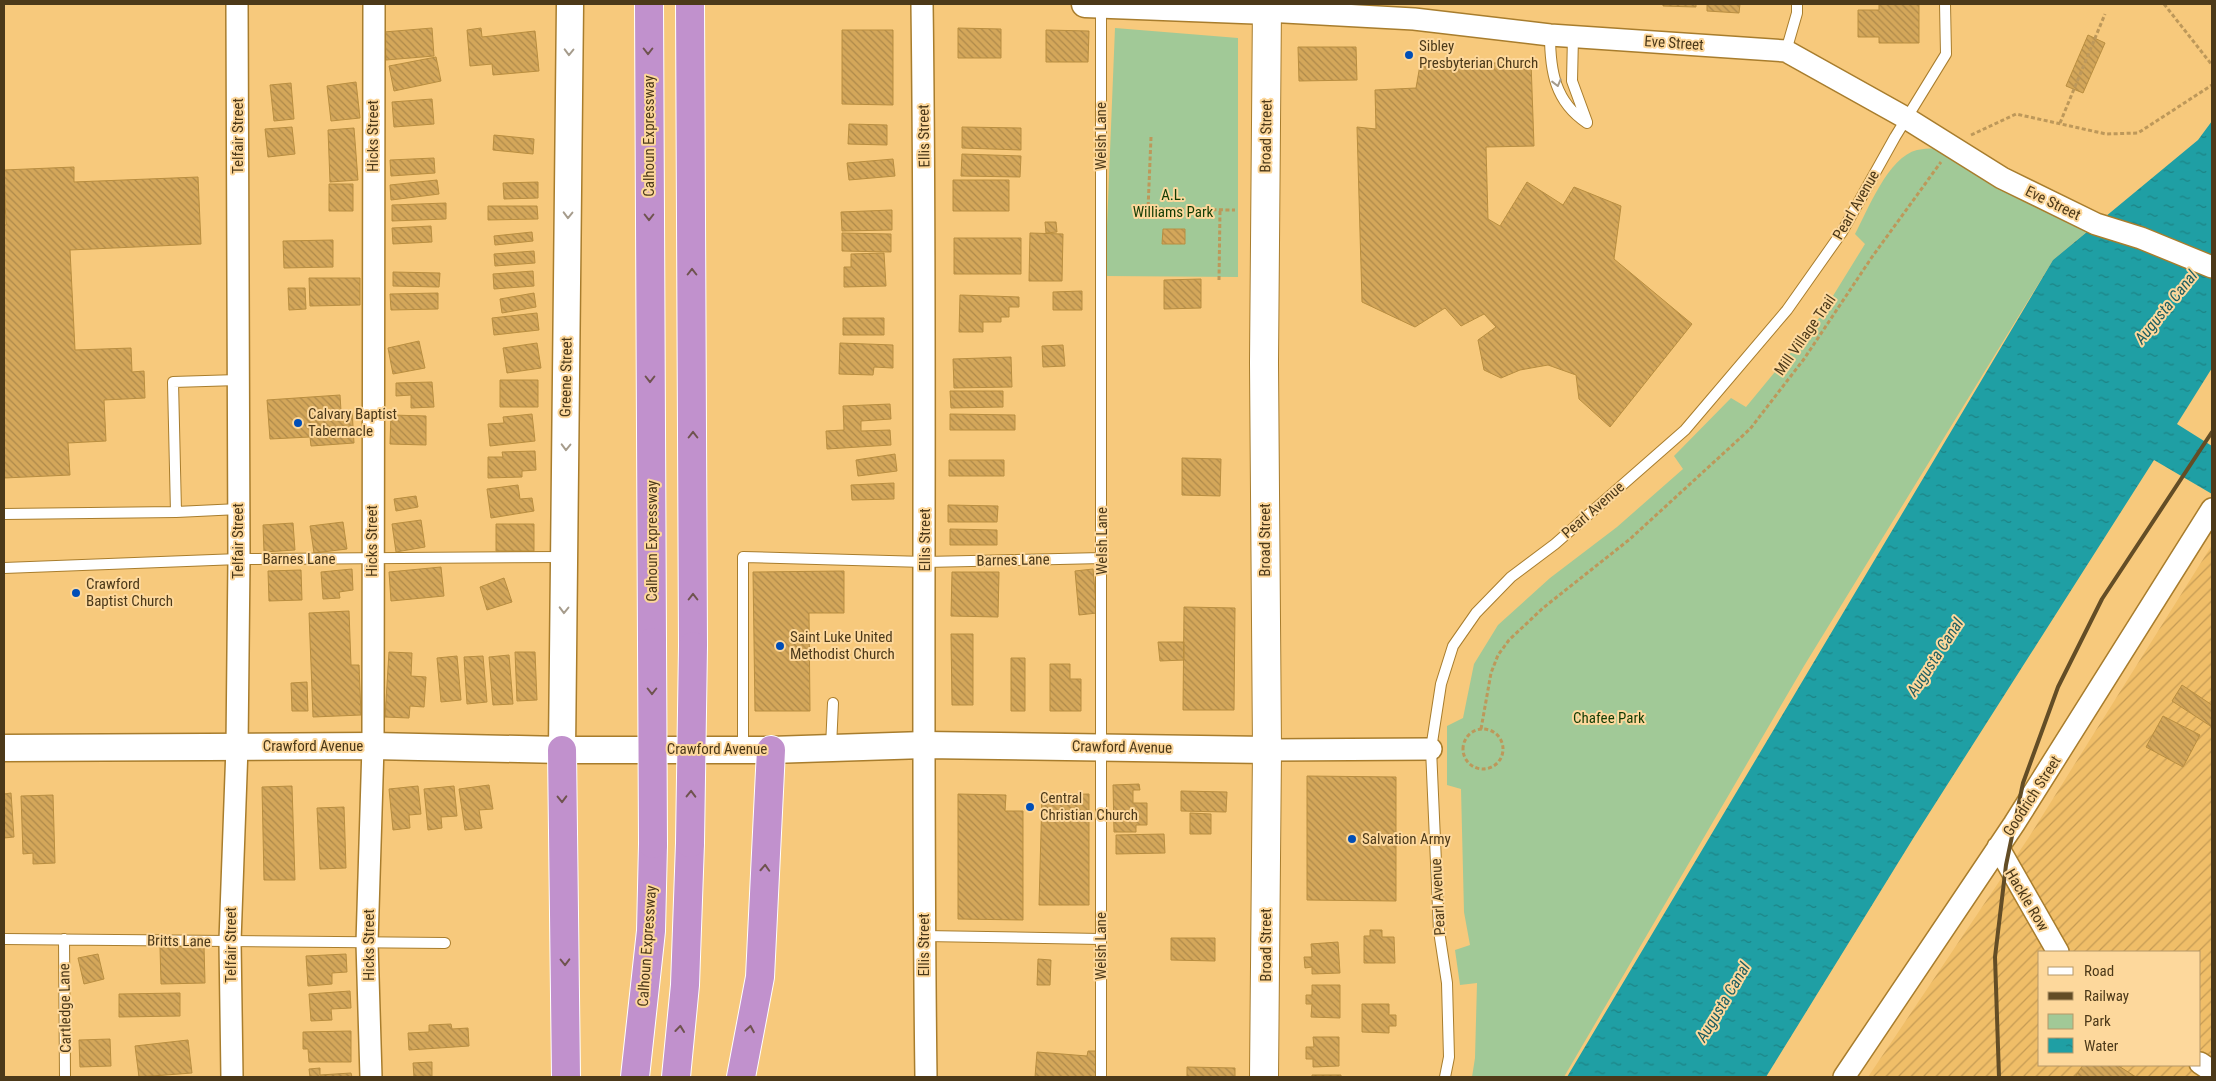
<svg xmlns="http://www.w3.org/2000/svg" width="2216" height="1081" font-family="'Roboto Condensed',sans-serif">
<defs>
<pattern id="industrial-furrows" width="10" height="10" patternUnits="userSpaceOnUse" patternTransform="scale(1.25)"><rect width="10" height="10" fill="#f0be68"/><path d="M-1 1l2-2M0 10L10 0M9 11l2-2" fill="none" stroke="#c59b55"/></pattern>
<pattern id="water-ripples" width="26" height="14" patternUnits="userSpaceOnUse" patternTransform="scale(1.25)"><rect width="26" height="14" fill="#1f9fa4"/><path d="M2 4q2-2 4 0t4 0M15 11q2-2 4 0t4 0" fill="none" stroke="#1d8385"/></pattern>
<pattern id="building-back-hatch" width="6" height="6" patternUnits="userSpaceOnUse" patternTransform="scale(1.25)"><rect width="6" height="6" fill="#d4a75a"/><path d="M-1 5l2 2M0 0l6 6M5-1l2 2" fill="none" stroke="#ae894a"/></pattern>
</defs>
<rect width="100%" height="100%" fill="#f7c97c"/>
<!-- industrial -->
<path fill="url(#industrial-furrows)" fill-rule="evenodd" d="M 2212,545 L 2212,1077 L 1868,1077 L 2029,837 ZM 2040,952 L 2200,952 L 2200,1065 L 2040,1065 Z"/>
<!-- green -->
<path fill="#a1c997" d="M 1115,28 L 1238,38 L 1238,277 L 1105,276 Z
M 1952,147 L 2096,224 L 2053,260 L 1804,666 L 1564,1077 L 1472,1077 L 1475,1058 L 1477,983 L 1460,985 L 1455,950 L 1470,945 L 1464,912 L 1461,789 L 1447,785 L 1447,726 L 1463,718 L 1474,664 L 1498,625 L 1550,578 L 1617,527 L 1683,469 L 1674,456 L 1731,398 L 1746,407 L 1820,317 L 1865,244 L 1855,234 C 1868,210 1888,157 1917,150 C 1928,148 1941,148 1952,147 Z"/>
<!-- water -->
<path fill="url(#water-ripples)" d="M 2212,121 L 2212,368 L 2177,424 L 2212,446 L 2212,494 L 2154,460 L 1914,837 L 1766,1077 L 1567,1077 L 2053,260 L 2198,140 Z"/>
<!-- building -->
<path fill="url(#building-back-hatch)" stroke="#b98e40" d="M 1663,4 L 1696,4 L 1696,7 L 1663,6 Z
M 1707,4 L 1740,4 L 1739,13 L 1707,11 Z
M 1879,4 L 1919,4 L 1919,43 L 1879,43 L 1879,37 L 1858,37 L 1858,10 L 1879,10 Z
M 432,28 L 434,56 L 386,60 L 384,32 Z
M 481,28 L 482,37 L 535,31 L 539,71 L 493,75 L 492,64 L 470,66 L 467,30 Z
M 958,28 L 1001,29 L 1001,58 L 958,58 Z
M 842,30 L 893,30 L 893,105 L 842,104 Z
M 1046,30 L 1089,31 L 1088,62 L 1046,62 Z
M 2088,35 L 2105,43 L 2083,93 L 2066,86 Z
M 1298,47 L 1356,47 L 1357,80 L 1299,81 Z
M 436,57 L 441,81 L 394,91 L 389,66 Z
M 1531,62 L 1534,146 L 1486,147 L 1488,219 L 1500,226 L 1527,182 L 1563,205 L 1574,187 L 1621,206 L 1614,259 L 1692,324 L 1610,427 L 1579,399 L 1576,375 L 1548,365 L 1520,370 L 1501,378 L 1484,370 L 1478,340 L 1496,327 L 1484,314 L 1461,326 L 1445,308 L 1415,327 L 1362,302 L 1357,127 L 1376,129 L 1375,90 L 1416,88 L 1420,65 Z
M 356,82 L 360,118 L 331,121 L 327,86 Z
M 291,83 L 294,119 L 274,121 L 270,85 Z
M 432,99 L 434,124 L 394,127 L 392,102 Z
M 849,124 L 887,125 L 887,145 L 848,144 Z
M 292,127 L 295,154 L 268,157 L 265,129 Z
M 962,127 L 1021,128 L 1021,150 L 962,148 Z
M 354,128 L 358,180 L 330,182 L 328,130 Z
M 494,135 L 534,139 L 533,154 L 493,150 Z
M 962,154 L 1021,156 L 1020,177 L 961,176 Z
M 434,158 L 435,173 L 391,176 L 390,160 Z
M 893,159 L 895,176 L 849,180 L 847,163 Z
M 74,167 L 74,182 L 198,177 L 201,244 L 70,250 L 75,350 L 131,348 L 132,372 L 144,371 L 145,398 L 104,400 L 106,441 L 68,443 L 70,475 L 4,478 L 4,225 L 6,225 L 4,170 Z
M 437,180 L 439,194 L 391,200 L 390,185 Z
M 953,180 L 1009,180 L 1009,211 L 953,211 Z
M 538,182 L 538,198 L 504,199 L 503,183 Z
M 329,184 L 353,184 L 353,211 L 329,211 Z
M 446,203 L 446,219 L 392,221 L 392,205 Z
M 488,206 L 537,206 L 538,219 L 488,220 Z
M 892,210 L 892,230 L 842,231 L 841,212 Z
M 1045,222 L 1056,222 L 1057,232 L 1046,233 Z
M 431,226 L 432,242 L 393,244 L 392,228 Z
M 1163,229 L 1185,229 L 1185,244 L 1162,244 Z
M 532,232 L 533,241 L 495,245 L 494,236 Z
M 842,233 L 891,234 L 891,252 L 842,251 Z
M 1030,233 L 1063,234 L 1062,281 L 1029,281 Z
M 954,238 L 1021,238 L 1021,274 L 954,274 Z
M 333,240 L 333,267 L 284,268 L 283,241 Z
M 534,251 L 535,263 L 495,266 L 494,254 Z
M 884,253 L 886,286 L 844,287 L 844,267 L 851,267 L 851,254 Z
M 533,271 L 534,286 L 494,289 L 493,274 Z
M 393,272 L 440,273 L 439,287 L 393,286 Z
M 309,278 L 360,278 L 360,305 L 310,306 Z
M 1201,279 L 1201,308 L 1164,309 L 1164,280 Z
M 288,288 L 305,288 L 306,309 L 289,310 Z
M 1082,291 L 1082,310 L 1053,310 L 1053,292 Z
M 438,293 L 438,309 L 391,310 L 390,294 Z
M 534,293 L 536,307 L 502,313 L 500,299 Z
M 960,295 L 1019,297 L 1019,307 L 1009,307 L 1009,317 L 1001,317 L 1001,322 L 983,322 L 983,332 L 959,332 Z
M 537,313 L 539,330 L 494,335 L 492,318 Z
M 843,318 L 884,318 L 884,335 L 843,335 Z
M 419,341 L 425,368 L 393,374 L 388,348 Z
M 537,343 L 541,368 L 507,373 L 503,348 Z
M 840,343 L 893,345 L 893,368 L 874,367 L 873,375 L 839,374 Z
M 1063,345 L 1065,366 L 1043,367 L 1042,346 Z
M 1011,357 L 1012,387 L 954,388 L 953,359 Z
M 500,380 L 538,380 L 538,407 L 500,407 Z
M 432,382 L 434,407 L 411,408 L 411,395 L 396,396 L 396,383 Z
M 950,391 L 1003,391 L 1003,407 L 951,408 Z
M 340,395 L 341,411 L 352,410 L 354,443 L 311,446 L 310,437 L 270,439 L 267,400 Z
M 890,404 L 891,419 L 861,421 L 861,431 L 890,430 L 891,445 L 827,449 L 826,431 L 844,430 L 843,406 Z
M 532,414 L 535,441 L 490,446 L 488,424 L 504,423 L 503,417 Z
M 950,414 L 1015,415 L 1015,430 L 950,430 Z
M 391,415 L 426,416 L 426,445 L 390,444 Z
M 535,451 L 536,470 L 522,471 L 522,477 L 488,478 L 488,457 L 503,457 L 502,452 Z
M 895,454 L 897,471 L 858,476 L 856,460 Z
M 1182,458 L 1221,459 L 1220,496 L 1182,495 Z
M 949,460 L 1004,460 L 1004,476 L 949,476 Z
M 894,483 L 894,499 L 852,500 L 851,485 Z
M 518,485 L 520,499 L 532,498 L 534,511 L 491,518 L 487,489 Z
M 416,496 L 418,507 L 396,511 L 394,499 Z
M 948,505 L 998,506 L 997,522 L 948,522 Z
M 421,520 L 425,547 L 396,552 L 392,524 Z
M 343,522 L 347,549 L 314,553 L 310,526 Z
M 293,523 L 295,550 L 264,552 L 263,525 Z
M 496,524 L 534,524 L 534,551 L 496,551 Z
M 950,529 L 997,530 L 997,545 L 950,545 Z
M 441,567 L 444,596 L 391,601 L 389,572 Z
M 352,569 L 353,590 L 339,592 L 340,598 L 323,599 L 321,572 Z
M 1093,569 L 1097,613 L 1079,615 L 1075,571 Z
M 301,570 L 302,600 L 269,601 L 268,571 Z
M 844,571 L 844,613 L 809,613 L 810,711 L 755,711 L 753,572 Z
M 952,572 L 999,572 L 998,617 L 951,616 Z
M 504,578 L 512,602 L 487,610 L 480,587 Z
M 1184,607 L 1235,608 L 1234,710 L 1183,710 Z
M 349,611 L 351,665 L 359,665 L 361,715 L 313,717 L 309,613 Z
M 951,634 L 973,634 L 973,705 L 952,705 Z
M 1158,642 L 1184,642 L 1184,660 L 1160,661 Z
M 389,652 L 412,653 L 411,676 L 426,677 L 424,707 L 410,706 L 409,718 L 385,717 Z
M 515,652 L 535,652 L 537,700 L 517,701 Z
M 509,655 L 513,704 L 493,705 L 489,657 Z
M 457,656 L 461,700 L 441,702 L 437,658 Z
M 483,656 L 487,702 L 467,704 L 464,657 Z
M 1011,658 L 1025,658 L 1025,711 L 1011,711 Z
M 1050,664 L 1070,664 L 1070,679 L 1081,679 L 1081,711 L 1050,711 Z
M 307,682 L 308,711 L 292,711 L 291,683 Z
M 2182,685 L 2212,705 L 2212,727 L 2172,701 Z
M 2163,716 L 2200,735 L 2183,767 L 2146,747 Z
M 1307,776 L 1396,777 L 1396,901 L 1307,900 Z
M 1139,784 L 1140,790 L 1133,790 L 1133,803 L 1147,803 L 1147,825 L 1136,825 L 1136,832 L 1114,832 L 1113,785 Z
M 489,785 L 493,809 L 479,810 L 482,828 L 465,830 L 459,789 Z
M 292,786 L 295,880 L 264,880 L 262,787 Z
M 418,786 L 421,814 L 409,815 L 410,828 L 393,830 L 389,789 Z
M 454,786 L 457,816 L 441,817 L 442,828 L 428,830 L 424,789 Z
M 1181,791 L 1227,792 L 1226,812 L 1181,811 Z
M 11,793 L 14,837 L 4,838 L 4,794 Z
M 958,794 L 1006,795 L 1005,811 L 1023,811 L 1023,920 L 958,919 Z
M 1089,794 L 1089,905 L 1039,905 L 1042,795 Z
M 53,795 L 55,863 L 33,864 L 33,853 L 23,854 L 21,796 Z
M 344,807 L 346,868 L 320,869 L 317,808 Z
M 1190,813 L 1211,814 L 1211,834 L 1190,834 Z
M 1164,834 L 1165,853 L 1116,854 L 1116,835 Z
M 1370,930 L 1382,930 L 1382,937 L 1394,937 L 1395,963 L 1364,963 L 1364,936 L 1370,936 Z
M 1171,938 L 1215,938 L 1215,961 L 1171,960 Z
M 1338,942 L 1340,973 L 1312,974 L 1312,967 L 1305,968 L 1304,957 L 1312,957 L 1311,944 Z
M 204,946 L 205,983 L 161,984 L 160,947 Z
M 98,954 L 104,979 L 84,984 L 78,958 Z
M 346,954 L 347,972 L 332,973 L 332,984 L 308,986 L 306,956 Z
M 1038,959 L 1051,960 L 1050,985 L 1037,985 Z
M 1312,985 L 1340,985 L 1340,1018 L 1311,1017 L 1312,1004 L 1306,1004 L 1306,995 L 1312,995 Z
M 350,991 L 351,1008 L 331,1009 L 332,1020 L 311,1021 L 309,994 Z
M 180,993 L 180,1016 L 119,1017 L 119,994 Z
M 1362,1004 L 1389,1004 L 1389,1015 L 1396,1015 L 1396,1026 L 1389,1026 L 1389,1033 L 1362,1032 Z
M 451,1024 L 452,1029 L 468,1028 L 469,1046 L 409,1050 L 408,1033 L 429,1032 L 429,1025 Z
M 351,1031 L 351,1062 L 309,1062 L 308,1049 L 303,1049 L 303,1032 Z
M 1313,1037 L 1339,1037 L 1339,1066 L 1313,1067 L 1313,1059 L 1306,1059 L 1306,1047 L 1314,1047 Z
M 110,1039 L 111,1066 L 80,1067 L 79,1040 Z
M 188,1040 L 192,1073 L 139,1077 L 135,1046 Z
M 1088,1051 L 1101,1051 L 1099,1077 L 1035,1077 L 1037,1052 L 1087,1056 Z
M 432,1062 L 432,1077 L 414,1077 L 413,1063 Z
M 2083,1065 L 2117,1065 L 2136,1077 L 2075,1077 Z
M 1187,1067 L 1235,1068 L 1235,1077 L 1187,1077 Z
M 320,1068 L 320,1075 L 351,1073 L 352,1077 L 310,1077 L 309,1069 Z
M 1312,1075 L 1341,1075 L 1341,1077 L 1312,1077 Z"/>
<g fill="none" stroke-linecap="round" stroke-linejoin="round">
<!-- service casing -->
<g stroke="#a87d2d" stroke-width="12">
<path id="service" d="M 1550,35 C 1550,71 1555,102 1587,123
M 1573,36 L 1572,81 L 1587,122
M 1786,51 L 1797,13 L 1797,4
M 176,512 L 239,509
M 4,514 L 176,512 L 173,382 L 238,380
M 4,568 L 239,559 L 564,557
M 831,747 L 833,703
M 743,748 L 743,557 L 925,562 L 1102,558
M 924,936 L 1101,939
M 4,939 L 445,943
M 64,939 L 65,1077
M 1101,1077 L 1101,6
M 1445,1077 L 1449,1057 L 1447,983 L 1439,931 L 1431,749 L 1441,684 L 1453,646 L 1476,613 L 1511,577 L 1555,544 L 1685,430 L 1787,310 L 1842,232 L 1895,137 L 1946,54 L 1945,4"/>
</g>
<!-- minor casing -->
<g stroke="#a87d2d" stroke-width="24">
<path id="minor" d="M 922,4 C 927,362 921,719 926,1077
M 1268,11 L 1414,19 L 1550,35 L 1786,51 L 1906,118 L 2002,178 L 2096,224 L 2141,238 L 2212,267
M 1267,750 L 1431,749
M 1998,847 L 2058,952
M 2200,1063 L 2212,1071
M 232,1077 L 230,941 L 237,747 L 239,559 L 237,4
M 371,1077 L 367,943 L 373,746 L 374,4
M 1844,1077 L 2014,824 L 2212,509"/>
</g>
<!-- tertiary casing -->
<g stroke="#a87d2d" stroke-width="29">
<path id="tertiary" d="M 1085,4 L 1268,11
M 4,748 L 373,746 L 562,750 L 771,750 L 924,745 L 1267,750
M 562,750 L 570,4"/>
</g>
<!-- secondary casing -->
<g stroke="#a87d2d" stroke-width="30">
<path id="secondary" d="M 1264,1077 L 1267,750 L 1264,363 L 1267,4"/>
</g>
<!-- motorway casing -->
<g stroke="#fff" stroke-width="30">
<path id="motorway" d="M 649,4 L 652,642
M 690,4 L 693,646
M 562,750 L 566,1077
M 635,1077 L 651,931 L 653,844
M 676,1077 L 685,985 L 690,843
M 741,1077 L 760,977 L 771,750"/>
</g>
<!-- path -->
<path stroke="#bd985a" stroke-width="3" stroke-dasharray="4 2.5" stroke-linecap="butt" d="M 2164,4 L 2212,65
M 2060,123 L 2105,14
M 1971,135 L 2016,114 L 2106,134 L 2138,133 L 2212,85
M 1151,137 L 1148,209 L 1235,210
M 1219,280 L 1220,210
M1463 749a20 20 0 1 1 40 0a20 20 0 1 1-40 0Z
M 1481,729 L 1491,673 L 1498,655 L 1509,640 L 1543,608 L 1630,539 L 1750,429 L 1804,359 L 1872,257 L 1941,162"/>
<!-- service -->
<use href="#service" stroke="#fff" stroke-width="10"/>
<!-- minor -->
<use href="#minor" stroke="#fff" stroke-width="21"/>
<!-- tertiary -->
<use href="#tertiary" stroke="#fff" stroke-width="26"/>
<!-- secondary -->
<use href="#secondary" stroke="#fff" stroke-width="28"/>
<!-- motorway -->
<use href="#motorway" stroke="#c191cd" stroke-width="28"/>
<!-- rail -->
<path stroke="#634d26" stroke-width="4" d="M 1999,1077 L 1995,957 L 2006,865 L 2023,783 L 2058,687 L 2102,599 L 2212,432"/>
<!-- motorway-bridge casing -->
<g stroke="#fff" stroke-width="30" stroke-linecap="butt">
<path id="motorway-bridge" d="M 652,642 L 653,844
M 690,843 L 693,646"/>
</g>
<!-- motorway-bridge -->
<use href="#motorway-bridge" stroke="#c191cd" stroke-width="28"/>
</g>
<!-- one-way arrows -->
<defs><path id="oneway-chevron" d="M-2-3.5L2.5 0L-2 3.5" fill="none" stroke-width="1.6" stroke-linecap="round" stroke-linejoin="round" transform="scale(1.25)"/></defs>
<g stroke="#6f534f">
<use href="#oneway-chevron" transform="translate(648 51) rotate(90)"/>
<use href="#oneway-chevron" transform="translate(649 217) rotate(90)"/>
<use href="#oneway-chevron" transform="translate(692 272) rotate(-90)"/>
<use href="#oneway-chevron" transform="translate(650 379) rotate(90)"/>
<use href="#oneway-chevron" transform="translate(693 435) rotate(-90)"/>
<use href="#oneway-chevron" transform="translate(693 597) rotate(-90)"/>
<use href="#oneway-chevron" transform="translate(652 691) rotate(90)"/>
<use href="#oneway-chevron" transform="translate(691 794) rotate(-89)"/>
<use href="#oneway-chevron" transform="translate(562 799) rotate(89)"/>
<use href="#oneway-chevron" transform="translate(765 868) rotate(-87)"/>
<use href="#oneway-chevron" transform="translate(565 962) rotate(89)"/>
<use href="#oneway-chevron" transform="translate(680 1029) rotate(-84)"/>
<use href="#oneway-chevron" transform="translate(750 1029) rotate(-80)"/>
</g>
<g stroke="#a69c8c">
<use href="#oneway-chevron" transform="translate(569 52) rotate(91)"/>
<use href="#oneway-chevron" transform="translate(1557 83) rotate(76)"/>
<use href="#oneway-chevron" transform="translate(568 215) rotate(91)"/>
<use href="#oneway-chevron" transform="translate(566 447) rotate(91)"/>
<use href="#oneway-chevron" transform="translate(564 610) rotate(91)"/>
</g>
<!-- markers -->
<g fill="#004eb7" stroke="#fdd89c" stroke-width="2">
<circle cx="1409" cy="55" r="5"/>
<circle cx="298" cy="423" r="5"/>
<circle cx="76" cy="593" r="5"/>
<circle cx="780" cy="646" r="5"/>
<circle cx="1030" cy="807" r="5"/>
<circle cx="1352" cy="839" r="5"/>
</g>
<g text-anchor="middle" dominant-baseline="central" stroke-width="4" stroke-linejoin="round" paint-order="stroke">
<!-- street labels -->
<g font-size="15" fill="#4c3919" stroke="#fdd89c">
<text transform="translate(1674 43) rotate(4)">Eve Street</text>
<text transform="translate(238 136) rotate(-90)">Telfair Street</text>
<text transform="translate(373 136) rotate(-90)">Hicks Street</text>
<text transform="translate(649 136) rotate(-90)">Calhoun Expressway</text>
<text transform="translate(924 136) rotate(-91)">Ellis Street</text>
<text transform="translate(1101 136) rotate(-90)">Welsh Lane</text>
<text transform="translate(1266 136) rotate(-89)">Broad Street</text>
<text transform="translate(2053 203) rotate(26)">Eve Street</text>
<text transform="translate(1856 205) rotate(-60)">Pearl Avenue</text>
<text transform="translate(1805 335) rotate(-55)">Mill Village Trail</text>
<text transform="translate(566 377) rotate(-89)">Greene Street</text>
<text transform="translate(1593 510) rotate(-41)">Pearl Avenue</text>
<text transform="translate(925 540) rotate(-90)">Ellis Street</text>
<text transform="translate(1265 540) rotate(-90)">Broad Street</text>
<text transform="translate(238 541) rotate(-90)">Telfair Street</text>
<text transform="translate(372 541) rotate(-90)">Hicks Street</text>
<text transform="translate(652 541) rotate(-90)">Calhoun Expressway</text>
<text transform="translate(1102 541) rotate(-90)">Welsh Lane</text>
<text x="299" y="559">Barnes Lane</text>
<text transform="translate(1013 560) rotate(-1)">Barnes Lane</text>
<text x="313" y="746">Crawford Avenue</text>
<text transform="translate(1122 747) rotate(1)">Crawford Avenue</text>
<text x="717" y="749">Crawford Avenue</text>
<text transform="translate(2032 796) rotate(-57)">Goodrich Street</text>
<text transform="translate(1438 897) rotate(-93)">Pearl Avenue</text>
<text transform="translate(2027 900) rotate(59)">Hackle Row</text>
<text transform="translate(179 941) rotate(1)">Britts Lane</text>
<text transform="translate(231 945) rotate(-90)">Telfair Street</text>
<text transform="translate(369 945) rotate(-90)">Hicks Street</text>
<text transform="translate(924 945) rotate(-90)">Ellis Street</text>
<text transform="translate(1266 945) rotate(-90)">Broad Street</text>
<text transform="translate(647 946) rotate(-86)">Calhoun Expressway</text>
<text transform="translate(1101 946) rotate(-90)">Welsh Lane</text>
<text transform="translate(65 1008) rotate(-91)">Cartledge Lane</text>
</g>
<!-- poi labels -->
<g font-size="15" fill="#4c3919" stroke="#fdd89c" text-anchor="start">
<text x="1419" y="46">Sibley<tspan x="1419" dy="17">Presbyterian Church</tspan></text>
<text x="308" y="414">Calvary Baptist<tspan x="308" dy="17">Tabernacle</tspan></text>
<text x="86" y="584">Crawford<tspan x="86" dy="17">Baptist Church</tspan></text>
<text x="790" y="637">Saint Luke United<tspan x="790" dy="17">Methodist Church</tspan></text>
<text x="1040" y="798">Central<tspan x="1040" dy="17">Christian Church</tspan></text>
<text x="1362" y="839">Salvation Army</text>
</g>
<!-- park labels -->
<g font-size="15" fill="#123c04" stroke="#fdd89c">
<text x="1173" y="195">A.L.<tspan x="1173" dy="17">Williams Park</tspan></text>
<text x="1609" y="718">Chafee Park</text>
</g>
<!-- water labels -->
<g font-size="16" font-style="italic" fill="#1e5e61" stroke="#fdd89c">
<text transform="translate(2166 307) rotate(-51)">Augusta Canal</text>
<text transform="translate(1935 657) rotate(-57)">Augusta Canal</text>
<text transform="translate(1723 1002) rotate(-59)">Augusta Canal</text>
</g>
</g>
<!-- border -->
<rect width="2216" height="1081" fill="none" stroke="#4c3919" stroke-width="10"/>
<!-- legend -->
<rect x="2038" y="951" width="162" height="115" fill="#fdd89c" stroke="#b69868"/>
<rect x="2048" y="967" width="25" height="8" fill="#ffffff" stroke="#b69868"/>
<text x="2084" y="976" font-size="15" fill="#4c3919">Road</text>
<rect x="2048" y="992" width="25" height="8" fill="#634d26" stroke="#b69868"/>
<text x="2084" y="1001" font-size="15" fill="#4c3919">Railway</text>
<rect x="2048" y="1014" width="25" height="15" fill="#a1c997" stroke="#b69868"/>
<text x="2084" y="1026" font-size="15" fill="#4c3919">Park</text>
<rect x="2048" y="1038" width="25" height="15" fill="url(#water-ripples)" stroke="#b69868"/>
<text x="2084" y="1051" font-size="15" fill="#4c3919">Water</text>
</svg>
